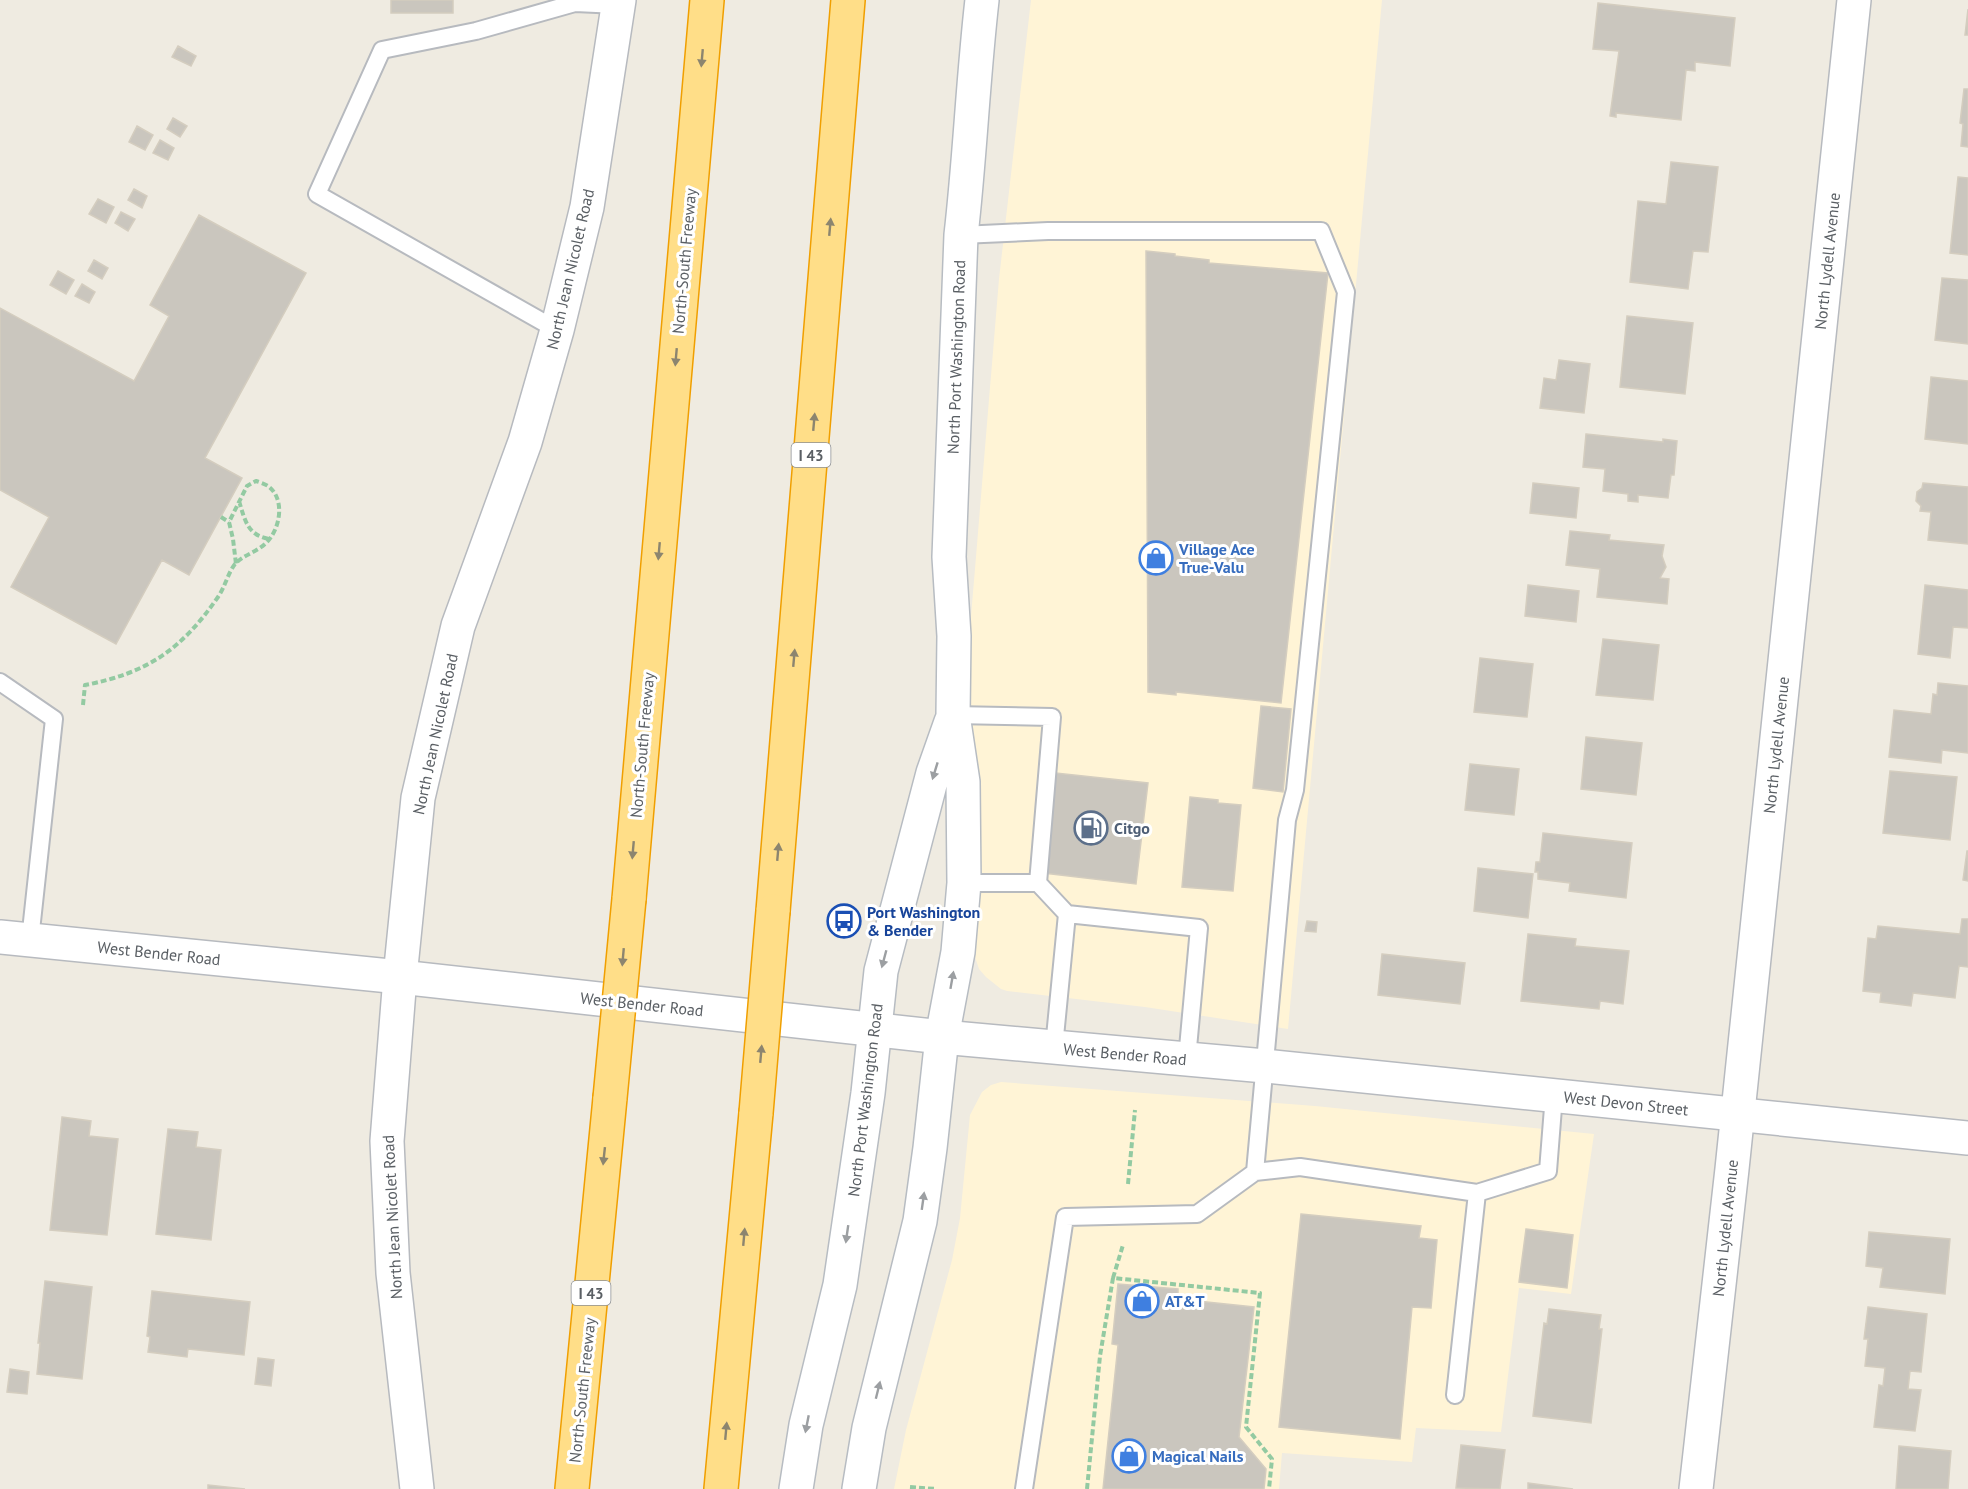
<svg xmlns="http://www.w3.org/2000/svg" width="1968" height="1489" font-family="'PT Sans',sans-serif">
<rect width="100%" height="100%" fill="#efebe1"/>
<!-- commercial -->
<path fill="#fff4d6" d="M 1031,0 L 1382,0 L 1288,1029 L 1145,1007 L 1007,991 L 1001,989 L 986,977 L 979,969 L 975,957 L 967,665 L 999,279 Z
M 1001,1082 L 1315,1106 L 1594,1134 L 1571,1294 L 1519,1288 L 1501,1432 L 1416,1428 L 1412,1462 L 1282,1453 L 1279,1489 L 894,1489 L 906,1430 L 952,1260 L 960,1218 L 970,1115 L 982,1092 L 991,1085 Z"/>
<!-- building -->
<path fill="#cac6be" stroke="#d4cdbf" stroke-width="1.5" d="M 391,0 L 453,0 L 453,13 L 391,13 Z
M 1598,3 L 1735,18 L 1730,66 L 1695,62 L 1695,71 L 1686,70 L 1681,120 L 1616,113 L 1616,117 L 1610,116 L 1619,51 L 1593,49 Z
M 1968,9 L 1968,35 L 1965,35 Z
M 178,46 L 196,56 L 191,66 L 172,57 Z
M 1964,89 L 1968,89 L 1968,147 L 1961,146 L 1963,124 L 1960,123 Z
M 173,118 L 187,126 L 180,137 L 167,129 Z
M 137,126 L 153,135 L 145,150 L 129,142 Z
M 160,140 L 174,148 L 168,160 L 153,153 Z
M 1671,162 L 1718,167 L 1708,252 L 1693,251 L 1688,289 L 1630,282 L 1638,201 L 1666,204 Z
M 1958,177 L 1968,178 L 1968,255 L 1950,253 Z
M 134,189 L 147,196 L 142,208 L 128,200 Z
M 98,199 L 114,207 L 106,223 L 89,214 Z
M 121,212 L 135,219 L 128,231 L 115,223 Z
M 199,215 L 306,273 L 205,458 L 242,478 L 189,575 L 162,560 L 116,644 L 11,587 L 49,517 L 0,490 L 0,308 L 134,381 L 169,316 L 150,305 Z
M 1146,251 L 1175,254 L 1175,256 L 1209,260 L 1209,263 L 1328,273 L 1281,703 L 1176,692 L 1176,695 L 1148,692 Z
M 94,260 L 108,268 L 102,279 L 88,271 Z
M 58,271 L 74,280 L 66,294 L 50,285 Z
M 1942,278 L 1968,280 L 1968,344 L 1935,340 Z
M 82,284 L 95,292 L 89,303 L 75,296 Z
M 1627,316 L 1693,323 L 1685,394 L 1620,387 Z
M 1559,360 L 1590,364 L 1584,413 L 1540,408 L 1544,378 L 1556,380 Z
M 1931,377 L 1968,381 L 1968,444 L 1925,439 Z
M 1586,434 L 1663,442 L 1663,439 L 1677,441 L 1674,475 L 1671,475 L 1668,498 L 1638,495 L 1638,502 L 1628,501 L 1628,494 L 1603,491 L 1605,469 L 1583,467 Z
M 1533,483 L 1579,488 L 1576,518 L 1530,513 Z
M 1923,483 L 1968,487 L 1968,544 L 1928,540 L 1931,512 L 1920,511 L 1921,506 L 1916,501 L 1917,492 L 1922,488 Z
M 1570,531 L 1610,535 L 1609,540 L 1664,545 L 1662,556 L 1666,567 L 1660,578 L 1669,579 L 1667,604 L 1597,597 L 1600,569 L 1566,565 Z
M 1528,585 L 1579,591 L 1576,622 L 1525,616 Z
M 1925,585 L 1968,590 L 1968,628 L 1953,627 L 1950,658 L 1918,654 Z
M 1603,639 L 1659,645 L 1653,700 L 1596,695 Z
M 1480,658 L 1533,664 L 1527,717 L 1474,712 Z
M 1938,683 L 1968,686 L 1968,753 L 1942,750 L 1941,763 L 1889,757 L 1894,710 L 1931,714 L 1933,694 L 1937,695 Z
M 1261,706 L 1291,709 L 1283,792 L 1253,788 Z
M 1586,737 L 1642,743 L 1636,795 L 1581,789 Z
M 1470,764 L 1519,769 L 1514,815 L 1465,810 Z
M 1890,771 L 1957,777 L 1950,840 L 1883,833 Z
M 1046,772 L 1148,783 L 1136,884 L 1035,872 Z
M 1190,797 L 1218,800 L 1218,803 L 1241,805 L 1233,891 L 1182,887 Z
M 1543,833 L 1632,843 L 1626,898 L 1569,891 L 1570,883 L 1538,879 L 1538,872 L 1535,872 L 1536,862 L 1540,862 Z
M 1967,851 L 1968,851 L 1968,881 L 1963,880 Z
M 1478,868 L 1533,874 L 1528,918 L 1474,911 Z
M 1962,919 L 1968,919 L 1968,967 L 1959,966 L 1955,998 L 1913,993 L 1911,1006 L 1880,1002 L 1881,993 L 1863,991 L 1868,938 L 1876,939 L 1878,926 L 1960,934 Z
M 1307,921 L 1317,922 L 1316,932 L 1305,931 Z
M 1528,934 L 1576,939 L 1575,946 L 1629,951 L 1623,1004 L 1600,1001 L 1599,1009 L 1521,1001 Z
M 1382,954 L 1465,963 L 1460,1004 L 1378,995 Z
M 62,1117 L 91,1121 L 89,1136 L 118,1139 L 107,1235 L 50,1230 Z
M 168,1129 L 198,1132 L 196,1147 L 221,1150 L 211,1240 L 156,1234 Z
M 1301,1214 L 1421,1226 L 1419,1238 L 1437,1240 L 1431,1308 L 1412,1307 L 1400,1439 L 1279,1427 Z
M 1526,1229 L 1573,1235 L 1567,1288 L 1519,1282 Z
M 1869,1232 L 1950,1239 L 1945,1294 L 1880,1287 L 1883,1268 L 1866,1266 Z
M 45,1281 L 92,1287 L 82,1379 L 37,1374 L 40,1343 L 38,1343 Z
M 1118,1284 L 1178,1289 L 1178,1299 L 1254,1307 L 1239,1437 L 1266,1469 L 1264,1489 L 1103,1489 L 1118,1345 L 1112,1344 Z
M 152,1291 L 250,1302 L 244,1355 L 188,1349 L 187,1357 L 148,1352 L 150,1337 L 147,1336 Z
M 1868,1307 L 1927,1314 L 1921,1372 L 1910,1371 L 1908,1389 L 1921,1390 L 1915,1431 L 1874,1427 L 1879,1385 L 1883,1386 L 1885,1368 L 1865,1366 L 1868,1339 L 1864,1339 Z
M 1549,1309 L 1601,1315 L 1599,1329 L 1602,1329 L 1591,1423 L 1533,1416 L 1544,1323 L 1547,1324 Z
M 258,1358 L 274,1360 L 271,1386 L 255,1384 Z
M 10,1369 L 29,1372 L 27,1394 L 7,1392 Z
M 1461,1445 L 1505,1450 L 1500,1489 L 1456,1488 Z
M 1899,1446 L 1951,1451 L 1948,1489 L 1896,1489 Z
M 1528,1483 L 1573,1489 L 1528,1489 Z
M 208,1485 L 245,1489 L 208,1489 Z"/>
<g fill="none" stroke-linecap="round" stroke-linejoin="round">
<!-- service casing -->
<g stroke="#b7babf" stroke-width="20">
<path id="service" d="M 961,235 L 1048,231 L 1321,231 L 1346,292 L 1295,790 L 1287,820 L 1255,1172 L 1197,1214 L 1065,1217 L 1024,1489
M 557,330 L 317,194 L 382,50 L 476,31 L 575,3 L 618,5
M 0,682 L 54,719 L 30,940
M 953,715 L 1052,717 L 1038,883 L 1067,914 L 1199,928 L 1187,1059
M 964,883 L 1038,883
M 1054,1047 L 1067,914
M 1255,1172 L 1300,1167 L 1477,1193 L 1548,1171 L 1554,1095
M 1455,1395 L 1477,1193"/>
</g>
<!-- minor casing -->
<g stroke="#b7babf" stroke-width="36">
<path id="minor" d="M 417,1489 L 393,1273 L 387,1141 L 400,977 L 418,798 L 458,626 L 525,442 L 557,330 L 587,207 L 619,0
M 1696,1489 L 1732,1169 L 1854,0"/>
</g>
<!-- tertiary casing -->
<g stroke="#b7babf" stroke-width="36">
<path id="tertiary" d="M 0,937 L 400,977 L 942,1037 L 1265,1066 L 1968,1138"/>
</g>
<!-- secondary casing -->
<g stroke="#b7bcc2" stroke-width="36">
<path id="secondary" d="M 796,1489 L 806,1425 L 840,1285 L 868,1093 L 881,971 L 933,773 L 951,722
M 859,1489 L 869,1428 L 920,1221 L 930,1148 L 942,1037 L 958,952 L 964,883 L 963,782 L 953,715 L 954,636 L 949,557 L 961,235 C 970,157 973,78 982,0"/>
</g>
<!-- motorway casing -->
<g stroke="#f09f00" stroke-width="36">
<path id="motorway" d="M 629,899 L 707,0
M 773,911 L 848,0
M 572,1489 L 610,1098
M 721,1489 L 756,1113"/>
</g>
<!-- path -->
<path stroke="#93caa2" stroke-width="4" stroke-dasharray="6 3" stroke-linecap="butt" d="M 239,501 C 245,520 247,535 269,539
M 221,517 L 229,522
M 83,705 L 85,685 C 148,673 182,649 218,597 C 225,587 228,573 235,564 C 243,555 257,552 266,543 C 280,530 286,499 268,486 C 265,484 259,482 256,481 L 247,486 L 229,522 L 233,539 L 236,564
M 1128,1184 L 1135,1110
M 1113,1278 L 1123,1245
M 910,1487 L 936,1489
M 1087,1489 L 1100,1356 L 1113,1278 L 1260,1293 L 1246,1427 L 1272,1459 L 1269,1489"/>
<!-- service -->
<use href="#service" stroke="#fff" stroke-width="16"/>
<!-- minor -->
<use href="#minor" stroke="#fff" stroke-width="33"/>
<!-- tertiary -->
<use href="#tertiary" stroke="#fff" stroke-width="33"/>
<!-- secondary -->
<use href="#secondary" stroke="#fff" stroke-width="33"/>
<!-- motorway -->
<use href="#motorway" stroke="#ffde88" stroke-width="33"/>
<!-- motorway-bridge casing -->
<g stroke="#f09f00" stroke-width="36" stroke-linecap="butt">
<path id="motorway-bridge" d="M 610,1098 L 629,899
M 756,1113 L 773,911"/>
</g>
<!-- motorway-bridge -->
<use href="#motorway-bridge" stroke="#ffde88" stroke-width="33"/>
</g>
<!-- one-way arrows -->
<defs><path id="oneway-solid" d="M-6-.8H1V-3.2L6.5 0L1 3.2V.8H-6Z" transform="scale(1.5)"/></defs>
<g fill="#8c856f">
<use href="#oneway-solid" transform="translate(702 58) rotate(95)"/>
<use href="#oneway-solid" transform="translate(830 227) rotate(-85)"/>
<use href="#oneway-solid" transform="translate(676 357) rotate(95)"/>
<use href="#oneway-solid" transform="translate(814 422) rotate(-85)"/>
<use href="#oneway-solid" transform="translate(659 551) rotate(95)"/>
<use href="#oneway-solid" transform="translate(794 658) rotate(-85)"/>
<use href="#oneway-solid" transform="translate(633 850) rotate(95)"/>
<use href="#oneway-solid" transform="translate(778 852) rotate(-85)"/>
<use href="#oneway-solid" transform="translate(623 957) rotate(95)"/>
<use href="#oneway-solid" transform="translate(761 1054) rotate(-85)"/>
<use href="#oneway-solid" transform="translate(604 1156) rotate(96)"/>
<use href="#oneway-solid" transform="translate(744 1237) rotate(-85)"/>
<use href="#oneway-solid" transform="translate(726 1431) rotate(-85)"/>
</g>
<g fill="#9c9fa2">
<use href="#oneway-solid" transform="translate(935 771) rotate(107)"/>
<use href="#oneway-solid" transform="translate(884 959) rotate(105)"/>
<use href="#oneway-solid" transform="translate(952 980) rotate(-80)"/>
<use href="#oneway-solid" transform="translate(923 1201) rotate(-82)"/>
<use href="#oneway-solid" transform="translate(847 1234) rotate(98)"/>
<use href="#oneway-solid" transform="translate(878 1390) rotate(-76)"/>
<use href="#oneway-solid" transform="translate(807 1424) rotate(101)"/>
</g>
<!-- icons -->
<defs>
<g id="shop-ring" transform="scale(1.725)"><circle r="9.5" fill="#fff" stroke="#3f7fe0" stroke-width="1.5"/><path d="M-5-2.5h2.3a2.7 3.5 0 0 1 5.4 0H5L5.5 6h-11ZM-1.5-2.5h3a1.5 2.3 0 0 0-3 0Z" fill="#3f7fe0"/></g>
<g id="fuel-ring" transform="scale(1.725)"><circle r="9.5" fill="#fff" stroke="#5c6f8a" stroke-width="1.5"/><path d="M-5.5-6h7V0h2V4h1.3V-2.5L3-4.5l.8-.8L6-3V5H2.5V1h-1V6h-7ZM-4.2-4.7v3.2H.2V-4.7Z" fill="#5c6f8a"/></g>
<g id="bus-ring" transform="scale(1.725)"><circle r="9.5" fill="#fff" stroke="#1a4fb4" stroke-width="1.5"/><path d="M-5-6H5V4H4V6H2V4H-2V6H-4V4H-5ZM-3.5-4V0h7V-4ZM-3.5 1.2v1.5H-2V1.2ZM2 1.2v1.5H3.5V1.2Z" fill="#1a4fb4"/></g>
</defs>
<g fill-rule="evenodd">
<use href="#shop-ring" x="1156" y="558"/>
<use href="#fuel-ring" x="1091" y="828"/>
<use href="#bus-ring" x="844" y="921"/>
<use href="#shop-ring" x="1142" y="1301"/>
<use href="#shop-ring" x="1129" y="1456"/>
</g>
<g text-anchor="middle" dominant-baseline="central" stroke-width="6" stroke-linejoin="round" paint-order="stroke">
<!-- shield labels -->
<g fill="#fff" stroke="#8c8f92" stroke-width="1.5">
<rect x="791.5" y="443" width="39" height="24" rx="4.5"/>
<rect x="571.5" y="1281" width="39" height="24" rx="4.5"/>
</g>
<g font-size="15" font-weight="bold" fill="#5a5f64">
<text x="811" y="455">I 43</text>
<text x="591" y="1293">I 43</text>
</g>
<!-- street labels -->
<g font-size="16" fill="#5a5f64" stroke="#fff">
<text transform="translate(684 261) rotate(-85)">North-South Freeway</text>
<text transform="translate(1827 261) rotate(-84)">North Lydell Avenue</text>
<text transform="translate(570 269) rotate(-77)">North Jean Nicolet Road</text>
<text transform="translate(956 357) rotate(-88)">North Port Washington Road</text>
<text transform="translate(435 734) rotate(-78)">North Jean Nicolet Road</text>
<text transform="translate(642 745) rotate(-85)">North-South Freeway</text>
<text transform="translate(1776 745) rotate(-84)">North Lydell Avenue</text>
<text transform="translate(159 953) rotate(6)">West Bender Road</text>
<text transform="translate(642 1004) rotate(6)">West Bender Road</text>
<text transform="translate(1125 1054) rotate(5)">West Bender Road</text>
<text transform="translate(865 1100) rotate(-83)">North Port Washington Road</text>
<text transform="translate(1626 1103) rotate(6)">West Devon Street</text>
<text transform="translate(392 1217) rotate(-93)">North Jean Nicolet Road</text>
<text transform="translate(1725 1228) rotate(-84)">North Lydell Avenue</text>
<text transform="translate(582 1390) rotate(-84)">North-South Freeway</text>
</g>
<!-- shop labels -->
<g font-size="16" font-weight="bold" fill="#366cbe" stroke="#fff" text-anchor="start">
<text x="1179" y="549">Village Ace<tspan x="1179" dy="18">True-Valu</tspan></text>
<text x="1165" y="1301">AT&amp;T</text>
<text x="1152" y="1456">Magical Nails</text>
</g>
<!-- service labels -->
<g font-size="16" font-weight="bold" fill="#4e5e75" stroke="#fff" text-anchor="start">
<text x="1114" y="828">Citgo</text>
</g>
<!-- transit labels -->
<g font-size="16" font-weight="bold" fill="#164399" stroke="#fff" text-anchor="start">
<text x="867" y="912">Port Washington<tspan x="867" dy="18">&amp; Bender</tspan></text>
</g>
</g>
</svg>
